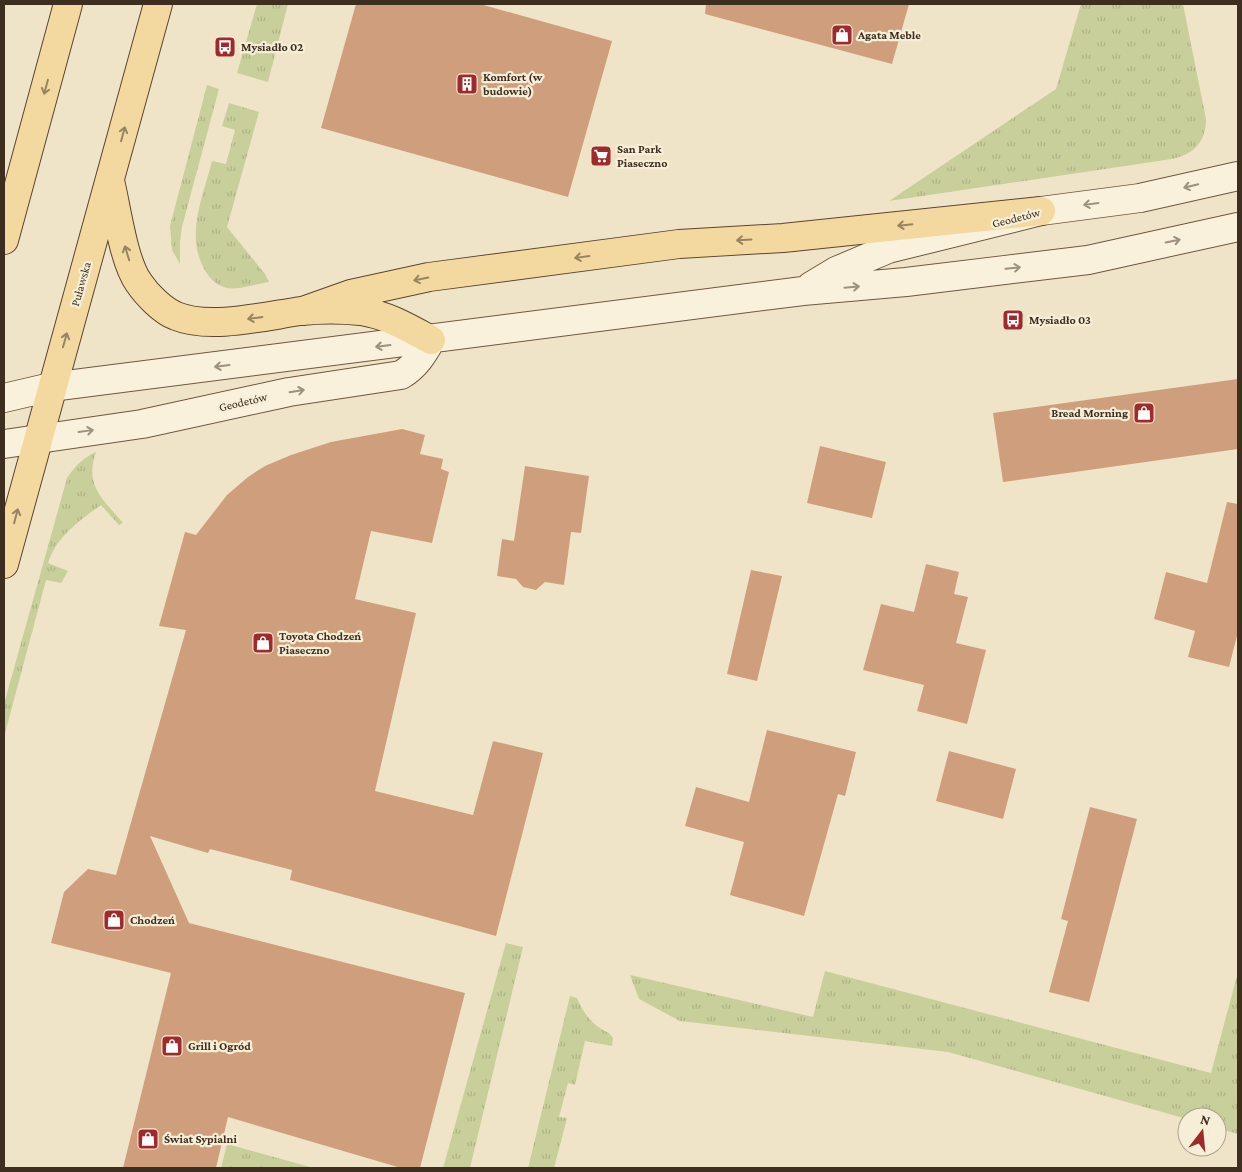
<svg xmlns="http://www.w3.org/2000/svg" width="1242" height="1172" font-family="'Crimson Pro',serif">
<defs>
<pattern id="grass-tufts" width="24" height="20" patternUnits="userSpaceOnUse" patternTransform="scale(1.25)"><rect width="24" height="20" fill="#c9cf9b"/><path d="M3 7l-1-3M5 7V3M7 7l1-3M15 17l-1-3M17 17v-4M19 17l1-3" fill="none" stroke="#aeb285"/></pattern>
</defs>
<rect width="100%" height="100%" fill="#f0e4c8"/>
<!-- grass -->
<path fill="url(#grass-tufts)" d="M 257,4 L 288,4 L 268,82 L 237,73 Z
M 1081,4 L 1183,4 L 1206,119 C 1206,142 1194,154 1172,159 L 889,201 L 1056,89 Z
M 207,85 L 219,89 L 182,227 L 180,242 L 180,264 L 172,250 L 170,226 Z
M 229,103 L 259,112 L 227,227 L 265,274 L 269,282 C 256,284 239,290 227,288 C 218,286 211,280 206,272 C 184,237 203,197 212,161 L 226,164 L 235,130 L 222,126 Z
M 96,452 C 84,486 103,499 123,523 L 119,525 L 101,505 C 79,521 57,536 48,563 L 68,571 L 61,583 L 46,580 L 4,737 L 4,704 L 67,478 C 75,466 83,458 96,452 Z
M 506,943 L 523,947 L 470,1168 L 443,1168 Z
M 825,971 L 1211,1073 L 1238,972 L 1238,1134 L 1217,1128 L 1217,1117 L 1187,1117 L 1187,1119 L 948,1052 L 680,1021 L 639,999 L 630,975 L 813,1017 Z
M 570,996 L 577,998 C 582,1010 589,1021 600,1028 C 606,1032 609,1032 613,1038 L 612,1046 L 585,1041 L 575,1085 L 568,1083 L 559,1117 L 567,1118 L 554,1168 L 528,1168 Z
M 227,1144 L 314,1168 L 221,1168 Z"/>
<!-- building -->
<path fill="#cf9f7d" d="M 356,4 L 480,4 L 612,41 L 568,197 L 321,128 Z
M 706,4 L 909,4 L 892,64 L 705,14 Z
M 1238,379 L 1238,449 L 1003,482 L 993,413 Z
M 402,429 L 425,435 L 420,454 L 443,459 L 441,469 L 449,472 L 432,543 L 371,531 L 355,599 L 416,613 L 375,791 L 473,815 L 493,741 L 543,753 L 496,936 L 290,880 L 292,870 L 210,849 L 208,853 L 150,836 L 189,923 L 465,993 L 420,1168 L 401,1168 L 228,1117 L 216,1168 L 123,1168 L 171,973 L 51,943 L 64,892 L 88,869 L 116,875 L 186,630 L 159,626 L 185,532 L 196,535 L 227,495 L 248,477 L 265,466 L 291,455 L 331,442 Z
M 820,446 L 886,462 L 872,518 L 807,503 Z
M 525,466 L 589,476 L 581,533 L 571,532 L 564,585 L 545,582 L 536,590 L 523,587 L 516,579 L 497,576 L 502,539 L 514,541 Z
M 1227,502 L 1238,504 L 1238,632 L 1229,667 L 1188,657 L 1195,631 L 1154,619 L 1166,572 L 1207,583 Z
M 926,564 L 959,572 L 954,594 L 968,597 L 956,643 L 986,650 L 967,724 L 917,711 L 924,685 L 863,670 L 881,604 L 914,612 Z
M 751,570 L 782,576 L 757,681 L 727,674 Z
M 767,730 L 856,752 L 845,796 L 838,794 L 804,916 L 730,895 L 744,842 L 685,826 L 696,787 L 749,802 Z
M 949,751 L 1016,769 L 1003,819 L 936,801 Z
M 1090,807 L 1137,819 L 1089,1002 L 1049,992 L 1068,921 L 1061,919 Z"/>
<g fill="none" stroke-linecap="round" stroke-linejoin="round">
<!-- secondary casing -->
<g stroke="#6f573f" stroke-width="30">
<path id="secondary" d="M 811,286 L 836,271 L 888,249 L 1041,211 L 1140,198 L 1238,176
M 4,398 L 51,387 L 803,291 L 906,282 L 1088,260 L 1238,227
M 4,444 L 142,424 L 289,392 L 401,375 C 416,366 423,354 431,340"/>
</g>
<!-- primary casing -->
<g stroke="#5b4430" stroke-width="30">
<path id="primary" d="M 111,185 C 117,211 124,263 139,283 C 147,295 163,311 176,316 C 210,330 265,316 301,311 C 320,309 342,309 361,311 C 387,315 409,328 431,340
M 4,240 L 68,4
M 303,311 L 351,294 L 429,277 L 679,244 L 783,238 L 1041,211
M 4,564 L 158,4"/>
</g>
<!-- secondary -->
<use href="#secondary" stroke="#faf1dc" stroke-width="28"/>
<!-- primary -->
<use href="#primary" stroke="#f3d9a0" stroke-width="28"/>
</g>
<!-- one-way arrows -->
<defs><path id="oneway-shaft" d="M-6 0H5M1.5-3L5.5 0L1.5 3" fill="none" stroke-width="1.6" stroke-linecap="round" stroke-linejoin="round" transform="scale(1.25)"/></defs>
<g stroke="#988460">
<use href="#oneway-shaft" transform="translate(46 87) rotate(105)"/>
<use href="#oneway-shaft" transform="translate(123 134) rotate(-75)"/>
<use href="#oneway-shaft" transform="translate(905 225) rotate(174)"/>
<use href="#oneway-shaft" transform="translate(744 240) rotate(177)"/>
<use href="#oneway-shaft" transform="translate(127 253) rotate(-107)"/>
<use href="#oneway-shaft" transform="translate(582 257) rotate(172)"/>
<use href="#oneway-shaft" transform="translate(421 279) rotate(168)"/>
<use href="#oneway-shaft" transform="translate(255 318) rotate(172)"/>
<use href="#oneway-shaft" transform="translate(65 340) rotate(-74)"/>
<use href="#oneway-shaft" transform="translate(16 516) rotate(-75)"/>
</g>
<g stroke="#9c907e">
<use href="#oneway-shaft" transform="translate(1191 186) rotate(167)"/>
<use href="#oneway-shaft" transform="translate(1091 204) rotate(172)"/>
<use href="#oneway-shaft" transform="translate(1173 241) rotate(-12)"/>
<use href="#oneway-shaft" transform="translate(1013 268) rotate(-6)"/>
<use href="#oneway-shaft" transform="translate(852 287) rotate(-5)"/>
<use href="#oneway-shaft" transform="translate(383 346) rotate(173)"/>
<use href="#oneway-shaft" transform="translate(222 366) rotate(173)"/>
<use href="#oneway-shaft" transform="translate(297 391) rotate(-9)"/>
<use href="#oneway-shaft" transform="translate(86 431) rotate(-8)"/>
</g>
<!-- icons -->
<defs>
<g id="shop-square" transform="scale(1.125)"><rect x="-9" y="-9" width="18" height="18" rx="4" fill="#9e2a2b" stroke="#f7eed8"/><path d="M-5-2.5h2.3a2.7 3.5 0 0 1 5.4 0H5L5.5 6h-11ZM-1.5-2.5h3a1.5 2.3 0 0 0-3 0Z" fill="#fff"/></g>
<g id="bus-square" transform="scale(1.125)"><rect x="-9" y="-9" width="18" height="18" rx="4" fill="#9e2a2b" stroke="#f7eed8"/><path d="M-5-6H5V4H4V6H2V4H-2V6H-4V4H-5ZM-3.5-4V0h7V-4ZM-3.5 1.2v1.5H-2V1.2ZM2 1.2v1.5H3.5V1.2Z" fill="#fff"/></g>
<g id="building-square" transform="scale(1.125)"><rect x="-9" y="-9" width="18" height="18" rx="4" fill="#9e2a2b" stroke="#f7eed8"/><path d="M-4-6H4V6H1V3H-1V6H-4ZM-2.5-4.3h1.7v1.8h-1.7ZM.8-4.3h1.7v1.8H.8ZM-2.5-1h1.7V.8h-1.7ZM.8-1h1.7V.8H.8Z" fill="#fff"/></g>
<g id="supermarket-square" transform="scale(1.125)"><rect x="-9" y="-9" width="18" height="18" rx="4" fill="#9e2a2b" stroke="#f7eed8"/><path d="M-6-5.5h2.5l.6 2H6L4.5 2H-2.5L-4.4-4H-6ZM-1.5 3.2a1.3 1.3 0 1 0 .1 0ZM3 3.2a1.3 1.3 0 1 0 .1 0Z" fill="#fff"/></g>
</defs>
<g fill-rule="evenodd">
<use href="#shop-square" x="842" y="35"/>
<use href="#bus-square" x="225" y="47"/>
<use href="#building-square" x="467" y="84"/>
<use href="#supermarket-square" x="601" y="156"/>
<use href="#bus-square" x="1013" y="320"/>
<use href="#shop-square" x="1144" y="413"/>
<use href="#shop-square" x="263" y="643"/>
<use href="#shop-square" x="114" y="920"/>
<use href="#shop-square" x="172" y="1046"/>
<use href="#shop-square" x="148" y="1139"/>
</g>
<g text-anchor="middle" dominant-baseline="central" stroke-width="4.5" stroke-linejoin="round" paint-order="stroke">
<!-- poi labels -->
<g font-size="12" font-weight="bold" fill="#3d2e20" stroke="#f7eed8" text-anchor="start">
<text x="858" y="35">Agata Meble</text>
<text x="241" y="47">Mysiadło 02</text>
<text x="483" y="77">Komfort (w<tspan x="483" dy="14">budowie)</tspan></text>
<text x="617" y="149">San Park<tspan x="617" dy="14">Piaseczno</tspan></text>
<text x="1029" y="320">Mysiadło 03</text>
<text x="1128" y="413" text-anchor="end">Bread Morning</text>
<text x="279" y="636">Toyota Chodzeń<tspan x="279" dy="14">Piaseczno</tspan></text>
<text x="130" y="920">Chodzeń</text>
<text x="188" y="1046">Grill i Ogród</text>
<text x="164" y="1139">Świat Sypialni</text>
</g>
<!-- street labels -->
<g font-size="12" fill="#3d2e20" stroke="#f7eed8">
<text transform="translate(1016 218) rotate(-14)">Geodetów</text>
<text transform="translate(81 284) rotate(-74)">Puławska</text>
<text transform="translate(243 402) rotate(-13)">Geodetów</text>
</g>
</g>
<!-- border -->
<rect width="1242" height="1172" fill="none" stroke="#3d2e20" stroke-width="10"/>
<!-- north arrow -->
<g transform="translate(1202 1132) rotate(16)"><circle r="24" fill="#f7eed8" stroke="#ada18e"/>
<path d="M0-4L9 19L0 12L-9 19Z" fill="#9e2a2b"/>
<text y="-8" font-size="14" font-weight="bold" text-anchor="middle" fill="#3d2e20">N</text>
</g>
</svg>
